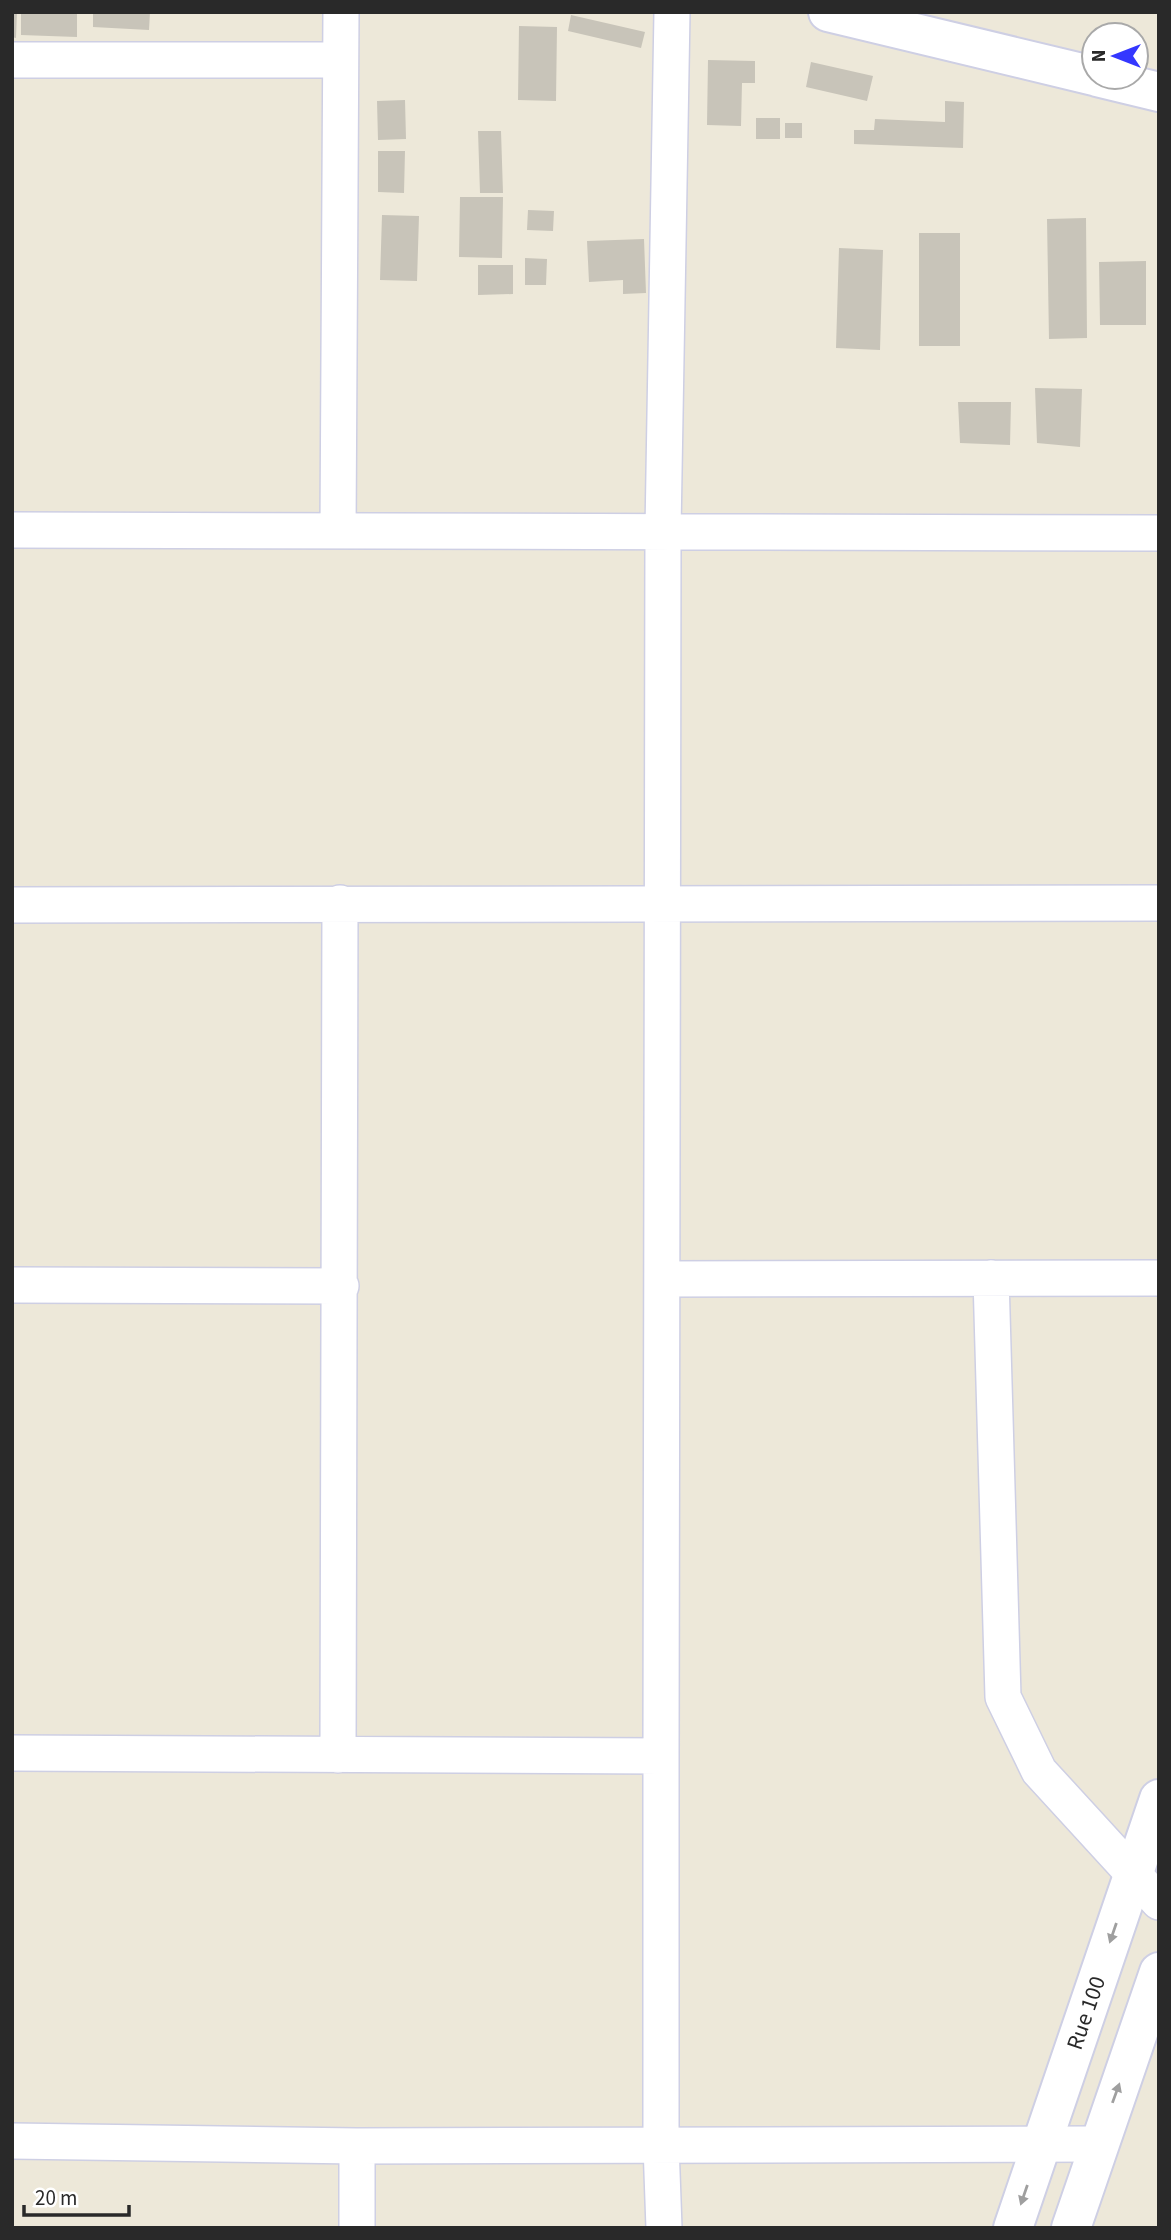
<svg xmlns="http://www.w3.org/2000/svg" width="1171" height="2240" font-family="'Source Sans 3',sans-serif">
<rect width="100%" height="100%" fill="#ede8d9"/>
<!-- building -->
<path fill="#c8c4b9" d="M 12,12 L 17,12 L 16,38 L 12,37 Z
M 21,12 L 77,12 L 77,37 L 21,35 Z
M 93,12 L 150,12 L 149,30 L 93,27 Z
M 571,15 L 645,32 L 641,48 L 568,31 Z
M 519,26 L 557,27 L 556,101 L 518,100 Z
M 708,60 L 755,61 L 755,83 L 742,83 L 741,126 L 707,125 Z
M 811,62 L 873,76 L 867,101 L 806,87 Z
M 405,100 L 406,139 L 378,140 L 377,101 Z
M 945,101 L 964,102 L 963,148 L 854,144 L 854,130 L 874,130 L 875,119 L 945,122 Z
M 756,118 L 780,118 L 780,139 L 756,139 Z
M 785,123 L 802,123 L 802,138 L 785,138 Z
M 478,131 L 501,131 L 503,193 L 480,193 Z
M 378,151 L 405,151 L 404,193 L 378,192 Z
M 460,197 L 503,197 L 502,258 L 459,257 Z
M 528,210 L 554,211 L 553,231 L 527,230 Z
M 382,215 L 419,216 L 417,281 L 380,280 Z
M 1086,218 L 1087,338 L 1049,339 L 1047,219 Z
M 919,233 L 960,233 L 960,346 L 919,346 Z
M 644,239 L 646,293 L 623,294 L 623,280 L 589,282 L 587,241 Z
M 839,248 L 883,250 L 880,350 L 836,348 Z
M 525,258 L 547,259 L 546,285 L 525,285 Z
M 1146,261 L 1146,325 L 1100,325 L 1099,262 Z
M 478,265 L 513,265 L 513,294 L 478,295 Z
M 1035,388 L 1082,389 L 1080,447 L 1037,443 Z
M 958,402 L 1011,402 L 1010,445 L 960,443 Z"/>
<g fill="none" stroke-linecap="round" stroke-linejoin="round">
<!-- street casing -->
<g stroke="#cecfe4" stroke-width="38">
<path id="street" d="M 12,60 L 340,60
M 12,530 L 1159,533
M 338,531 L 341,12
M 12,905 L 1159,903
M 991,1278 L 1003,1697 L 1039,1771 L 1159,1902
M 662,1279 L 1159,1278
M 12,1285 L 341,1286
M 12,1753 L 661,1756
M 338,1755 L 340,903
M 12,2141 L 357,2146 L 1098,2144
M 357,2146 L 357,2228
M 664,2228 L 661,2145 L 661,1756 L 663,530 L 672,12"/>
</g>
<!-- secondary casing -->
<g stroke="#cecfe4" stroke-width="42">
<path id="secondary" d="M 828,12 L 1094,76
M 1097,77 L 1159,92
M 1013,2228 L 1159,1799
M 1071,2228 L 1159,1972"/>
</g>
<!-- street -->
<use href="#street" stroke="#fff" stroke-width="35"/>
<!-- secondary -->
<use href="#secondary" stroke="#fff" stroke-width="38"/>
</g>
<!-- one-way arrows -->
<defs><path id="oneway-solid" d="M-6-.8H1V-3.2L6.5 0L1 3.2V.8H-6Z" transform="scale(1.75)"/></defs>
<g fill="#9f9f9f">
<use href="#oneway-solid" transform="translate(1113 1933) rotate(109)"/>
<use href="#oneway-solid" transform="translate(1116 2093) rotate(-70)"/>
<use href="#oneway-solid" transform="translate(1024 2195) rotate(109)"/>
</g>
<g text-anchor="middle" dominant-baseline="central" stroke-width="5" stroke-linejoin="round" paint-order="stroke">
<!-- street labels -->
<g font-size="23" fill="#292929" stroke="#fff">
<text transform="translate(1086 2013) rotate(-71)">Rue 100</text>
</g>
</g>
<!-- border -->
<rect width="1171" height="2240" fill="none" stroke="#292929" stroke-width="28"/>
<!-- north arrow -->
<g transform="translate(1115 56) rotate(270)"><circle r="33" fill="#ffffff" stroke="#a9a9a9" stroke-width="2"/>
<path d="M0-5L12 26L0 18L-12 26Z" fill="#3437ff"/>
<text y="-10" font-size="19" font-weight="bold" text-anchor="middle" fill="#292929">N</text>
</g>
<!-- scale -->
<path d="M24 2205v10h105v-10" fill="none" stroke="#292929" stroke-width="3.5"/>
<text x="35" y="2205" font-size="21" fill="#292929" stroke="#ffffff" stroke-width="5" paint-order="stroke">20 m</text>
</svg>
